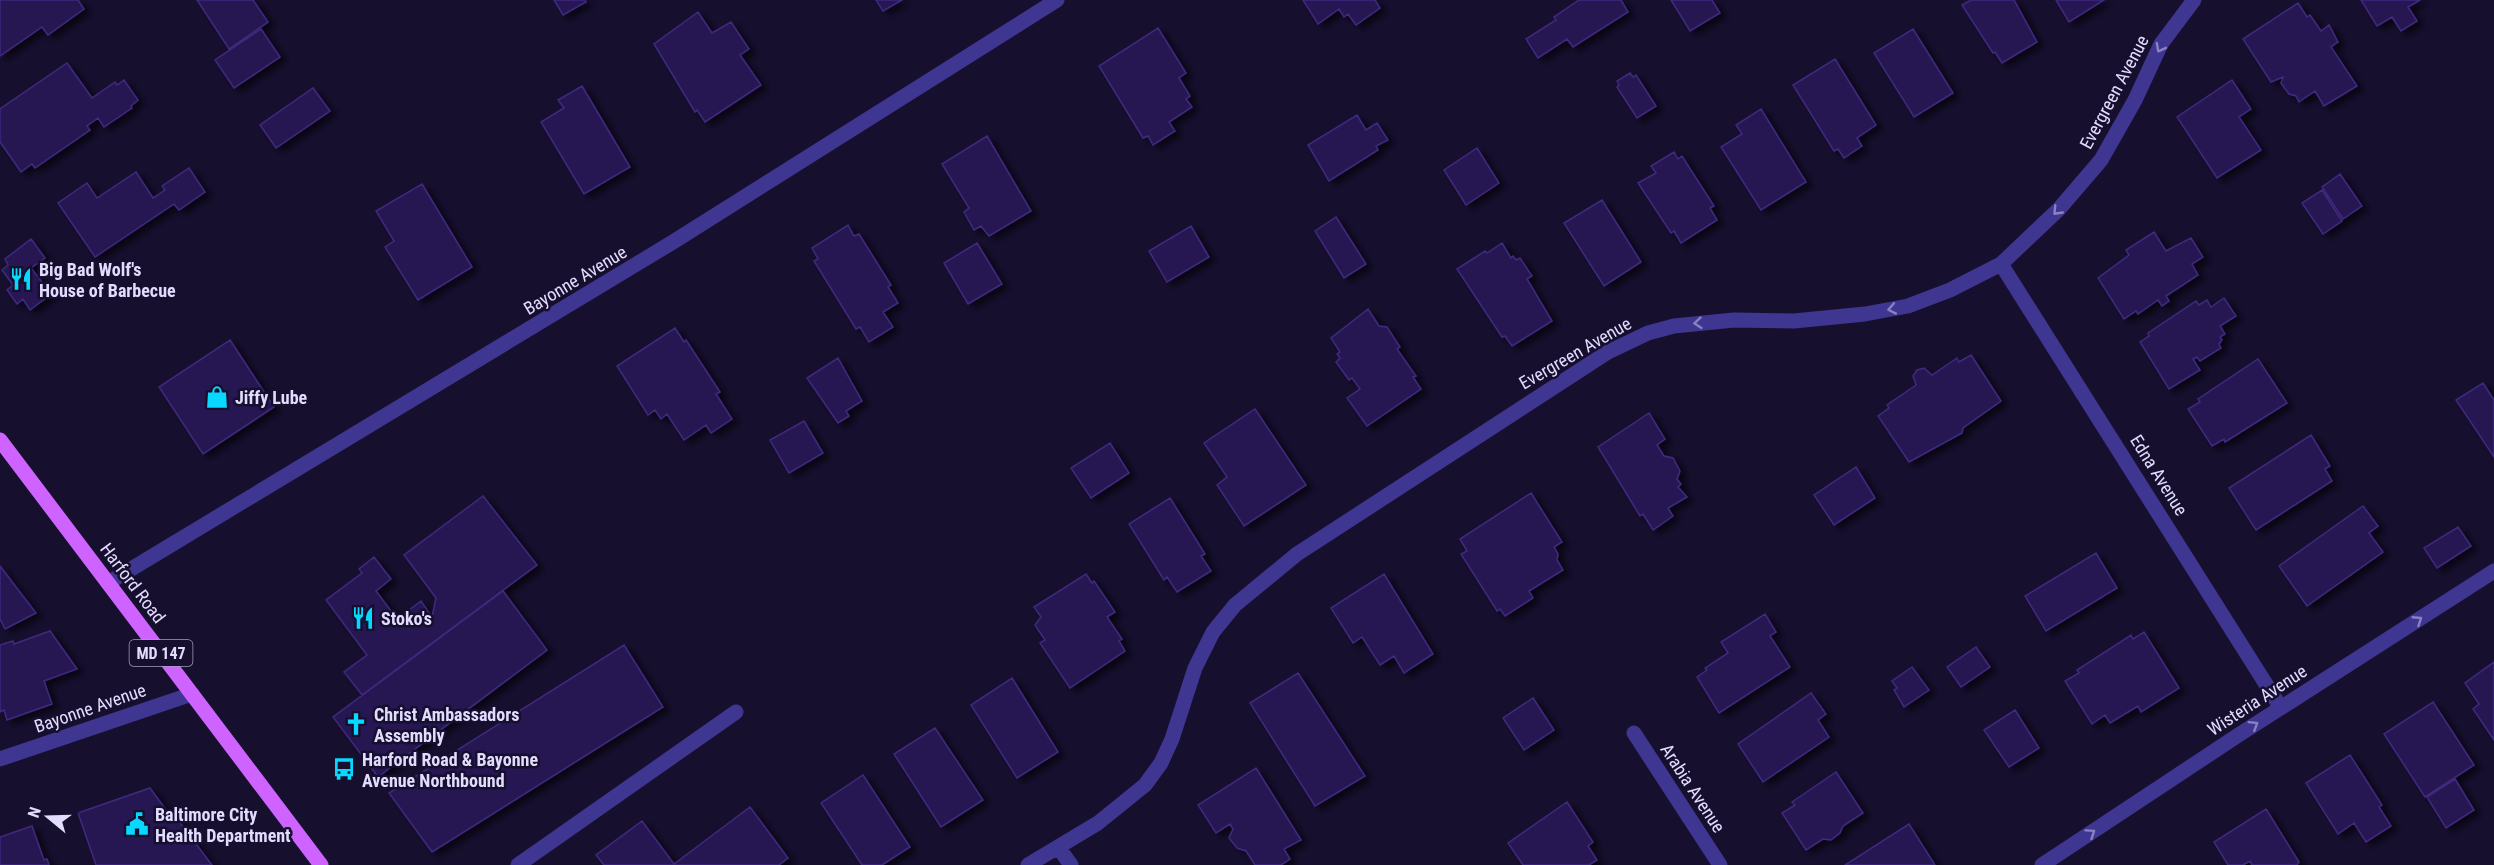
<svg xmlns="http://www.w3.org/2000/svg" width="2494" height="865" font-family="'Roboto Condensed',sans-serif">
<defs>
<filter id="shadow"><feDropShadow dx="6" dy="4" stdDeviation="3" flood-color="#0009"/></filter>
</defs>
<rect width="100%" height="100%" fill="#160f2e"/>
<!-- building -->
<path fill="#281951" stroke="#3f297f" stroke-width="1.5" filter="url(#shadow)" d="M 0,0 L 78,0 L 84,9 L 48,35 L 42,27 L 0,56 Z
M 197,0 L 253,0 L 268,22 L 229,49 Z
M 554,0 L 585,0 L 586,2 L 563,15 Z
M 876,0 L 902,0 L 883,11 Z
M 1303,0 L 1375,0 L 1380,8 L 1356,25 L 1348,14 L 1344,17 L 1339,9 L 1318,24 Z
M 1579,0 L 1621,0 L 1628,12 L 1573,47 L 1567,39 L 1538,58 L 1526,39 L 1556,20 L 1554,17 Z
M 1671,0 L 1712,0 L 1720,13 L 1690,31 Z
M 1971,0 L 2014,0 L 2037,42 L 2002,63 L 1995,52 L 1993,53 L 1962,5 Z
M 2056,0 L 2104,0 L 2069,22 Z
M 2361,0 L 2420,0 L 2408,7 L 2417,21 L 2401,31 L 2392,17 L 2377,26 Z
M 2298,3 L 2307,17 L 2310,15 L 2321,31 L 2329,25 L 2338,42 L 2331,47 L 2357,86 L 2324,106 L 2315,91 L 2299,102 L 2296,96 L 2289,94 L 2281,83 L 2283,77 L 2271,82 L 2243,39 Z
M 698,12 L 712,33 L 731,22 L 749,49 L 740,55 L 761,85 L 705,122 L 697,110 L 695,112 L 654,44 Z
M 1158,28 L 1186,73 L 1179,78 L 1190,96 L 1186,99 L 1192,107 L 1169,122 L 1175,131 L 1153,145 L 1148,136 L 1143,138 L 1099,66 Z
M 261,29 L 280,57 L 234,88 L 215,60 Z
M 1913,29 L 1953,93 L 1914,117 L 1874,53 Z
M 1835,59 L 1876,125 L 1857,138 L 1862,146 L 1844,158 L 1838,149 L 1834,151 L 1793,85 Z
M 67,63 L 92,98 L 115,82 L 117,85 L 124,80 L 138,100 L 131,106 L 132,108 L 104,127 L 98,118 L 87,126 L 90,130 L 35,168 L 32,164 L 21,172 L 0,142 L 0,109 Z
M 1630,73 L 1633,77 L 1636,75 L 1656,106 L 1637,118 L 1617,87 L 1619,85 L 1617,81 Z
M 2232,80 L 2251,109 L 2239,117 L 2261,150 L 2217,178 L 2177,117 Z
M 582,86 L 630,167 L 584,194 L 541,122 L 564,108 L 558,100 Z
M 313,88 L 330,111 L 276,148 L 260,125 Z
M 1761,109 L 1806,182 L 1761,210 L 1721,147 L 1742,134 L 1736,125 Z
M 1357,115 L 1366,130 L 1377,123 L 1388,140 L 1376,146 L 1378,150 L 1329,181 L 1308,145 Z
M 987,136 L 1031,211 L 989,236 L 981,226 L 974,230 L 964,212 L 969,208 L 942,164 Z
M 1477,148 L 1499,183 L 1466,205 L 1444,170 Z
M 1674,152 L 1678,159 L 1682,156 L 1714,206 L 1710,208 L 1717,220 L 1681,243 L 1674,231 L 1671,233 L 1638,183 L 1656,173 L 1651,166 Z
M 189,168 L 205,192 L 179,210 L 174,204 L 95,257 L 58,203 L 87,183 L 97,198 L 136,172 L 153,198 L 165,190 L 162,186 Z
M 2340,174 L 2362,206 L 2343,219 L 2322,187 Z
M 422,184 L 472,267 L 418,300 L 385,247 L 394,241 L 376,211 Z
M 2322,190 L 2342,221 L 2323,234 L 2302,203 Z
M 1602,200 L 1641,262 L 1604,286 L 1564,223 Z
M 1336,217 L 1366,264 L 1344,278 L 1315,231 Z
M 848,225 L 854,236 L 859,234 L 891,285 L 888,287 L 898,303 L 883,312 L 893,327 L 869,342 L 860,327 L 856,329 L 814,261 L 818,259 L 812,248 Z
M 1191,226 L 1209,257 L 1167,282 L 1149,251 Z
M 2154,232 L 2166,251 L 2191,238 L 2203,257 L 2192,264 L 2198,275 L 2166,296 L 2169,301 L 2162,306 L 2158,300 L 2138,314 L 2136,311 L 2124,319 L 2098,278 L 2129,255 L 2126,250 Z
M 31,239 L 45,258 L 31,268 L 45,286 L 48,284 L 54,292 L 30,310 L 23,299 L 17,304 L 7,290 L 13,285 L 2,270 L 8,265 L 5,259 Z
M 977,243 L 1002,284 L 968,304 L 944,263 Z
M 1502,243 L 1511,258 L 1513,256 L 1516,260 L 1520,258 L 1532,276 L 1527,279 L 1552,321 L 1512,346 L 1505,336 L 1502,337 L 1457,269 L 1485,251 L 1487,253 Z
M 2224,298 L 2236,316 L 2220,326 L 2225,334 L 2220,337 L 2222,340 L 2219,344 L 2221,348 L 2200,361 L 2197,357 L 2193,359 L 2200,370 L 2169,389 L 2140,342 L 2149,336 L 2148,333 L 2196,301 L 2199,305 L 2207,300 L 2211,307 Z
M 1368,309 L 1379,326 L 1387,327 L 1400,347 L 1397,349 L 1416,376 L 1413,377 L 1421,389 L 1367,426 L 1347,398 L 1360,389 L 1352,378 L 1349,380 L 1336,362 L 1340,358 L 1337,354 L 1340,352 L 1331,338 Z
M 675,328 L 684,342 L 686,340 L 720,392 L 716,394 L 732,419 L 711,433 L 706,425 L 684,440 L 667,414 L 661,419 L 655,410 L 648,415 L 617,366 Z
M 230,340 L 274,407 L 203,454 L 159,387 Z
M 1971,355 L 2001,401 L 1963,428 L 1962,433 L 1909,462 L 1878,416 L 1889,408 L 1887,405 L 1916,385 L 1913,376 L 1917,370 L 1924,368 L 1932,375 L 1957,358 L 1959,362 Z
M 838,358 L 862,401 L 846,411 L 849,416 L 838,423 L 807,378 Z
M 2258,359 L 2287,403 L 2225,442 L 2224,439 L 2212,446 L 2188,409 L 2200,402 L 2198,399 Z
M 2483,383 L 2494,400 L 2494,457 L 2456,400 Z
M 1255,409 L 1306,485 L 1244,526 L 1217,485 L 1227,477 L 1204,443 Z
M 1649,413 L 1665,439 L 1657,445 L 1664,456 L 1673,458 L 1680,471 L 1677,479 L 1681,484 L 1678,487 L 1687,497 L 1668,508 L 1673,516 L 1653,530 L 1643,514 L 1640,516 L 1598,447 Z
M 804,421 L 823,453 L 789,473 L 770,440 Z
M 2311,435 L 2330,466 L 2325,469 L 2332,481 L 2256,530 L 2229,488 Z
M 1110,443 L 1129,473 L 1091,498 L 1071,468 Z
M 1856,467 L 1875,498 L 1834,525 L 1814,495 Z
M 1531,493 L 1562,542 L 1554,547 L 1558,554 L 1557,560 L 1563,570 L 1529,591 L 1533,598 L 1505,616 L 1500,609 L 1497,611 L 1461,554 L 1467,551 L 1460,539 Z
M 483,496 L 537,565 L 362,695 L 344,672 L 367,655 L 326,600 L 362,573 L 359,569 L 374,557 L 391,579 L 376,591 L 397,619 L 421,601 L 432,617 L 436,598 L 404,555 Z
M 1170,498 L 1205,554 L 1201,556 L 1211,571 L 1177,592 L 1167,577 L 1164,580 L 1129,524 Z
M 2363,506 L 2378,526 L 2369,533 L 2383,552 L 2307,606 L 2279,566 Z
M 2458,527 L 2471,546 L 2437,568 L 2424,548 Z
M 2096,553 L 2117,588 L 2046,631 L 2025,596 Z
M 0,566 L 36,613 L 5,629 L 0,619 Z
M 1086,574 L 1092,583 L 1094,581 L 1115,612 L 1107,617 L 1122,639 L 1119,641 L 1125,651 L 1070,688 L 1040,643 L 1045,640 L 1035,625 L 1041,617 L 1034,607 Z
M 1384,574 L 1433,654 L 1404,673 L 1394,656 L 1380,665 L 1362,637 L 1353,643 L 1331,608 Z
M 503,591 L 547,650 L 378,777 L 333,717 Z
M 1765,614 L 1776,632 L 1770,636 L 1790,667 L 1719,713 L 1697,677 L 1707,670 L 1705,668 L 1728,653 L 1721,642 Z
M 50,631 L 77,669 L 44,681 L 52,704 L 7,720 L 4,710 L 0,712 L 0,645 L 13,641 L 14,644 Z
M 2144,632 L 2179,688 L 2141,712 L 2138,706 L 2110,723 L 2105,715 L 2092,724 L 2065,681 L 2079,673 L 2077,670 L 2131,635 L 2133,639 Z
M 624,645 L 663,707 L 432,852 L 389,793 Z
M 1976,647 L 1990,667 L 1961,687 L 1947,667 Z
M 2494,662 L 2494,740 L 2473,709 L 2479,704 L 2465,683 Z
M 1912,667 L 1929,690 L 1904,707 L 1894,690 L 1897,688 L 1892,681 Z
M 1298,673 L 1365,776 L 1315,806 L 1250,703 Z
M 1012,678 L 1058,752 L 1017,778 L 971,705 Z
M 1811,693 L 1826,714 L 1818,720 L 1829,737 L 1763,782 L 1738,744 Z
M 1533,698 L 1554,730 L 1524,750 L 1503,718 Z
M 2433,702 L 2474,765 L 2425,797 L 2384,734 Z
M 2015,710 L 2039,748 L 2009,767 L 1984,730 Z
M 935,728 L 983,800 L 941,827 L 894,754 Z
M 2350,755 L 2382,805 L 2379,807 L 2391,826 L 2366,842 L 2354,823 L 2338,834 L 2306,783 Z
M 1256,768 L 1301,840 L 1284,849 L 1290,859 L 1281,865 L 1255,865 L 1246,851 L 1237,848 L 1229,838 L 1233,829 L 1230,824 L 1216,833 L 1198,805 Z
M 1836,772 L 1863,813 L 1843,826 L 1840,833 L 1831,840 L 1823,839 L 1806,850 L 1782,813 L 1795,805 L 1792,802 Z
M 863,775 L 910,847 L 882,865 L 862,865 L 821,803 Z
M 2455,779 L 2474,810 L 2446,828 L 2427,797 Z
M 150,788 L 172,818 L 175,816 L 212,865 L 96,865 L 78,813 Z
M 1567,802 L 1593,842 L 1588,846 L 1597,860 L 1589,865 L 1523,865 L 1508,843 Z
M 750,807 L 788,858 L 779,865 L 604,865 L 596,855 L 642,821 L 674,864 Z
M 2266,809 L 2299,862 L 2297,865 L 2252,865 L 2250,861 L 2243,865 L 2228,865 L 2214,842 Z
M 1909,824 L 1935,865 L 1845,865 Z
M 32,826 L 44,860 L 47,859 L 49,865 L 0,865 L 0,837 Z"/>
<g fill="none" stroke-linecap="round" stroke-linejoin="round">
<!-- minor -->
<path stroke="#3f3691" stroke-width="15" d="M 2001,264 L 2281,708
M 108,583 L 673,242 L 1057,0
M 1634,733 L 1720,865
M 0,759 L 192,694
M 1058,847 L 1071,865
M 518,865 L 736,712
M 1028,865 L 1098,823 L 1145,785 L 1161,763 L 1172,739 L 1195,668 L 1213,632 L 1235,605 L 1297,554 L 1608,352 L 1648,333 L 1674,326 L 1734,320 L 1794,321 L 1865,314 L 1908,306 L 1950,290 L 2001,264 L 2059,209 L 2101,160 L 2135,100 L 2161,44 L 2194,0
M 2042,865 L 2240,734 L 2494,571"/>
<!-- major -->
<path stroke="#ce63ff" stroke-width="15" d="M 0,440 L 321,865"/>
</g>
<!-- one-way arrows -->
<defs><path id="oneway-chevron" d="M-2-3.5L2.5 0L-2 3.5" fill="none" stroke-width="1.6" stroke-linecap="round" stroke-linejoin="round" transform="scale(1.5)"/></defs>
<g stroke="#8881c2">
<use href="#oneway-chevron" transform="translate(2160 48) rotate(118)"/>
<use href="#oneway-chevron" transform="translate(2057 211) rotate(134)"/>
<use href="#oneway-chevron" transform="translate(1892 309) rotate(169)"/>
<use href="#oneway-chevron" transform="translate(1698 323) rotate(175)"/>
<use href="#oneway-chevron" transform="translate(2418 620) rotate(-33)"/>
<use href="#oneway-chevron" transform="translate(2254 725) rotate(-32)"/>
<use href="#oneway-chevron" transform="translate(2091 833) rotate(-34)"/>
</g>
<!-- icons -->
<defs>
<g id="restaurant-bare" transform="scale(1.8)"><path d="M-5-6h1v4h1v-4h1v4h1v-4h1v5L-1.5 .5V6h-2V.5L-5-1ZM5-6V6H3V1.5H1.5Q1.5-4 5-6Z" fill="#08d8ff" stroke="#160f2e" stroke-width="2.5" paint-order="stroke"/></g>
<g id="shop-bare" transform="scale(1.8)"><path d="M-5-2.5h2.3a2.7 3.5 0 0 1 5.4 0H5L5.5 6h-11ZM-1.5-2.5h3a1.5 2.3 0 0 0-3 0Z" fill="#08d8ff" stroke="#160f2e" stroke-width="2.5" paint-order="stroke"/></g>
<g id="church-bare" transform="scale(1.8)"><path d="M-1.2-6h2.4v3.5h3.3v2.4h-3.3V6h-2.4V-.1h-3.3v-2.4h3.3Z" fill="#08d8ff" stroke="#160f2e" stroke-width="2.5" paint-order="stroke"/></g>
<g id="bus-bare" transform="scale(1.8)"><path d="M-5-6H5V4H4V6H2V4H-2V6H-4V4H-5ZM-3.5-4V0h7V-4ZM-3.5 1.2v1.5H-2V1.2ZM2 1.2v1.5H3.5V1.2Z" fill="#08d8ff" stroke="#160f2e" stroke-width="2.5" paint-order="stroke"/></g>
<g id="civic-bare" transform="scale(1.8)"><path d="M-.6-6.5H3V-4.5H.6V-3L4-1V1h2V6H-6V1h2V-1L-.6-3ZM-1.2 2.5V6h2.4V2.5Z" fill="#08d8ff" stroke="#160f2e" stroke-width="2.5" paint-order="stroke"/></g>
</defs>
<g fill-rule="evenodd">
<use href="#restaurant-bare" x="21" y="279"/>
<use href="#shop-bare" x="217" y="397"/>
<use href="#restaurant-bare" x="363" y="618"/>
<use href="#church-bare" x="356" y="724"/>
<use href="#bus-bare" x="344" y="769"/>
<use href="#civic-bare" x="137" y="824"/>
</g>
<g text-anchor="middle" dominant-baseline="central" stroke-width="5" stroke-linejoin="round" paint-order="stroke">
<!-- shield labels -->
<rect fill="#160f2e" stroke="#a59ec0" stroke-width="1.5" x="129.5" y="640" width="63" height="26" rx="4.5"/>
<g font-size="16" font-weight="bold" fill="#e2dcff">
<text x="161" y="653">MD 147</text>
</g>
<!-- street labels -->
<g font-size="18" fill="#e2dcff" stroke="#160f2e">
<text transform="translate(2114 92) rotate(-62)">Evergreen Avenue</text>
<text transform="translate(575 280) rotate(-31)">Bayonne Avenue</text>
<text transform="translate(1575 353) rotate(-30)">Evergreen Avenue</text>
<text transform="translate(2159 475) rotate(58)">Edna Avenue</text>
<text transform="translate(133 583) rotate(53)">Harford Road</text>
<text transform="translate(2257 700) rotate(-33)">Wisteria Avenue</text>
<text transform="translate(90 708) rotate(-19)">Bayonne Avenue</text>
<text transform="translate(1693 788) rotate(57)">Arabia Avenue</text>
</g>
<!-- poi labels -->
<g font-size="18" font-weight="bold" fill="#e2dcff" stroke="#160f2e" text-anchor="start">
<text x="39" y="269">Big Bad Wolf's<tspan x="39" dy="21">House of Barbecue</tspan></text>
<text x="235" y="397">Jiffy Lube</text>
<text x="381" y="618">Stoko's</text>
<text x="374" y="714">Christ Ambassadors<tspan x="374" dy="21">Assembly</tspan></text>
<text x="362" y="759">Harford Road &amp; Bayonne<tspan x="362" dy="21">Avenue Northbound</tspan></text>
<text x="155" y="814">Baltimore City<tspan x="155" dy="21">Health Department</tspan></text>
</g>
</g>
<!-- north arrow -->
<g transform="translate(48 817) rotate(289)" stroke="#160f2e" stroke-width="4.5" paint-order="stroke">
<path d="M0-4.5L10 22L0 15L-10 22Z" fill="#e2dcff"/>
<text y="-9" font-size="16" font-weight="bold" text-anchor="middle" fill="#e2dcff">N</text>
</g>
</svg>
